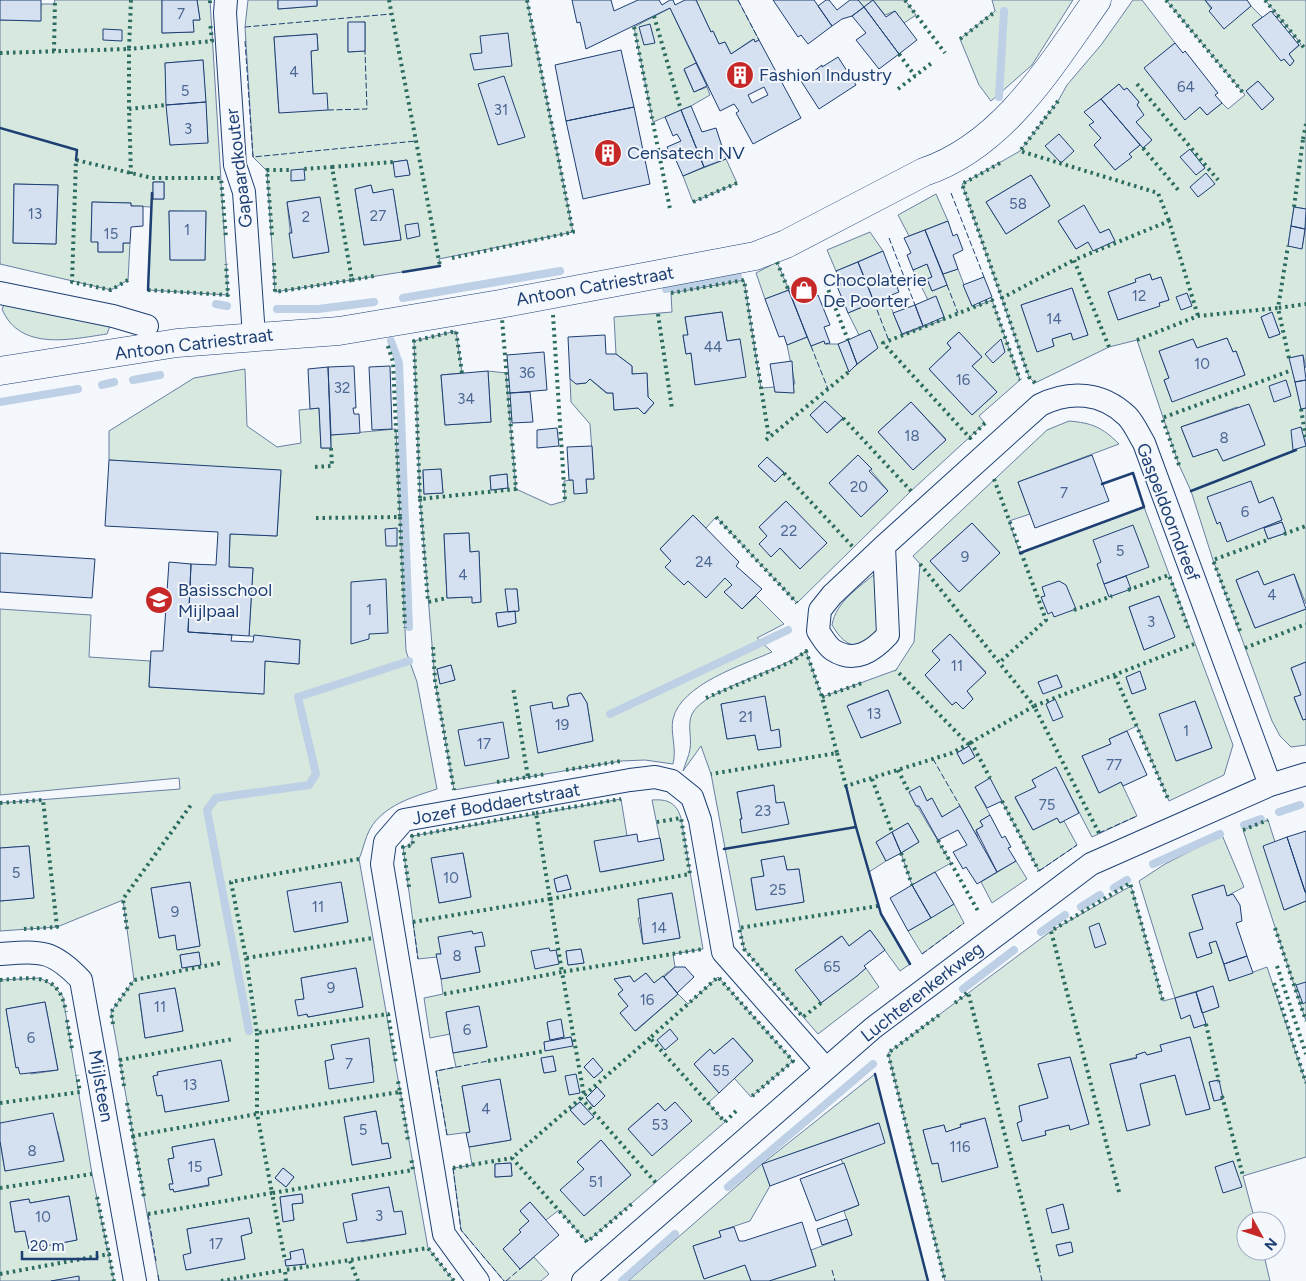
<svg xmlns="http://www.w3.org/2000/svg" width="1306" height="1281" font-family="Figtree,sans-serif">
<rect width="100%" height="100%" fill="#f4f7fb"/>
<!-- green -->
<path fill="#d7e8df" stroke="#687fa3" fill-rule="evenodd" d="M 55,0 L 162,0 L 162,33 L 193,32 L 193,20 L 200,20 L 197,0 L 210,0 L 228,295 L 148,290 L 151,207 L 131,206 L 131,203 L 92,202 L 91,241 L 98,242 L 98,252 L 123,252 L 123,243 L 130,243 L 128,280 L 111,290 L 0,264 L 0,20 L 40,21 L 41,4 L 54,4 ZM 203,60 L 208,142 L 170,145 L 165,63 ZM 153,182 L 164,182 L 164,199 L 153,199 ZM 14,184 L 58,185 L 56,244 L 13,243 ZM 169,211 L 206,212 L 205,260 L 170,260 Z
M 248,0 L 278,0 L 278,9 L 317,6 L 317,0 L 527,0 L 573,232 L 439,259 L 440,266 L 275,292 L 267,171 L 253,157 L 245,27 ZM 365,22 L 365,51 L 348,52 L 348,23 ZM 317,34 L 318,50 L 311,51 L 313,94 L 279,113 L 274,37 ZM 407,160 L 410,174 L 396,177 L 393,162 ZM 371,185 L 373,193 L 393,190 L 401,240 L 364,245 L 355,189 ZM 319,197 L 329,252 L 293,258 L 287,202 Z
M 696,0 L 738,0 L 759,40 L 755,42 L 753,39 L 731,54 L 725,42 L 719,44 L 713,31 L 711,32 Z
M 858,0 L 905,0 L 916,15 L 904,23 L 895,11 L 885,15 L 873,0 L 864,7 Z
M 992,0 L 1073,0 L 1032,65 L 991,101 L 979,85 L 960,39 L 995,11 Z
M 1133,0 L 1142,0 L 1175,43 L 1145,68 L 1185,119 L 1200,107 L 1207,115 L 1222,103 L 1228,109 L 1245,95 L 1166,0 L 1205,0 L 1224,28 L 1251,6 L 1262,17 L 1253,25 L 1290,66 L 1294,61 L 1289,54 L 1301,44 L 1265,0 L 1306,0 L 1306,209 L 1294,207 L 1288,246 L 1302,248 L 1306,224 L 1306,368 L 1303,355 L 1290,358 L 1301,409 L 1306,408 L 1306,604 L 1294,574 L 1264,585 L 1258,571 L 1236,580 L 1255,628 L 1306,609 L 1306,662 L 1291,668 L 1301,695 L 1294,698 L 1303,720 L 1306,719 L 1306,745 L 1291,747 L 1280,736 L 1272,721 L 1213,560 L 1191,491 L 1179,465 L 1137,340 L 1109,347 L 1035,383 L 1029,377 L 962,184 L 1020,151 L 1058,101 L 1067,85 L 1101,45 ZM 1258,81 L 1274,99 L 1262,109 L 1246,91 ZM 1119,84 L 1124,90 L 1127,88 L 1139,102 L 1137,105 L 1140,109 L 1136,122 L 1152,140 L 1143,148 L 1140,145 L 1129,154 L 1131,157 L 1115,170 L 1094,145 L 1101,138 L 1090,125 L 1094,122 L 1085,112 ZM 1031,175 L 1050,206 L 1006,234 L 986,202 ZM 1058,221 L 1100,233 L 1109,229 L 1114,241 L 1088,242 L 1076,249 ZM 1150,274 L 1152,280 L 1161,277 L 1169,300 L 1159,303 L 1159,306 L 1118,320 L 1108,292 L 1136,282 L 1136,279 ZM 1072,288 L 1088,335 L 1073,339 L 1071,333 L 1052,339 L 1054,346 L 1037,351 L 1021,305 ZM 1272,313 L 1280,334 L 1269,338 L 1261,317 ZM 1227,338 L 1233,352 L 1236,351 L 1245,375 L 1172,401 L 1164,380 L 1169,378 L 1159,351 L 1193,339 L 1197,348 ZM 1237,407 L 1260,431 L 1265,445 L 1224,461 L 1217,449 L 1193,457 L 1181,427 ZM 1251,482 L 1259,503 L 1273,497 L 1282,520 L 1227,541 L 1220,522 L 1217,524 ZM 1282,522 L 1286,533 L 1268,539 L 1264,528 Z
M 670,8 L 696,63 L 684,70 L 694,92 L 707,87 L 710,95 L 691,106 L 653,122 L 634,27 Z
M 726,159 L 737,183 L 693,202 L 683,176 Z
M 936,194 L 948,221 L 909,236 L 898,215 Z
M 870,232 L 883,251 L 836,271 L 827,250 Z
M 777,262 L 789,290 L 765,299 L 756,273 Z
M 927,264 L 932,277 L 927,279 L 932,291 L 947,285 L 943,274 L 958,269 L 972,306 L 974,307 L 992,300 L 1020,380 L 979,416 L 985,423 L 911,491 L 797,603 L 716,517 L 706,528 L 693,515 L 660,549 L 671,561 L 666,567 L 684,585 L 688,581 L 725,578 L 732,585 L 725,592 L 742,609 L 756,596 L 784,624 L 757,638 L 772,652 C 743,665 681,684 673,719 C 670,733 677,748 673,764 L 645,760 L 621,761 L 454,790 L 435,681 L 420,499 L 414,341 L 456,331 L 462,373 L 441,375 L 445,425 L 491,422 L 488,371 L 506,373 L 516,489 L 551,505 L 565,501 L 564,481 L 573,480 L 587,493 L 586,479 L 594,479 L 590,424 L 571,402 L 570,379 L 577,384 L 586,383 L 590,379 L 606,393 L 613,393 L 614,410 L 638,408 L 645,414 L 654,403 L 648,397 L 647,374 L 632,374 L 632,366 L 616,354 L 614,317 L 672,312 L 671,293 L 744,280 L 761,388 L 775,387 L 775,392 L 794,392 L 793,384 L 795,384 L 787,345 L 807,337 L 811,346 L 824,341 L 825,344 L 838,344 L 849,371 L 878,348 L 859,335 L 848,313 L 887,297 L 902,335 L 945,319 L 936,297 L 928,300 L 913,270 ZM 722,312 L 727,341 L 740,339 L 695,384 L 691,353 L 686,354 L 683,336 L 688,335 L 685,317 ZM 959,332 L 982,357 L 972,366 L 997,392 L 972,415 L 929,369 L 951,348 L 947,343 ZM 825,401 L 843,419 L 827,433 L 810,415 ZM 911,402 L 946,439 L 913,470 L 878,432 ZM 858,455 L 888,491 L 861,517 L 829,483 ZM 767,457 L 784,472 L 775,482 L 758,466 ZM 441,469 L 443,493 L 424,494 L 423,471 ZM 507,474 L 508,488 L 491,490 L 490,476 ZM 786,501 L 826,543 L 800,569 L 780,548 L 771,556 L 767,536 L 759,527 ZM 469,533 L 470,552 L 479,552 L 481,602 L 473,603 L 472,597 L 447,598 L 444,534 ZM 517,589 L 519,610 L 515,611 L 516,623 L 498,627 L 496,613 L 508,612 L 506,590 ZM 451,665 L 455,680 L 440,683 L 437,669 ZM 581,693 L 587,703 L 593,741 L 538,753 L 553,709 L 569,706 L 567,698 L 570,695 Z
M 4,305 L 110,326 L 107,334 C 72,339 20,352 2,309 Z
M 245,369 L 247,426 L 277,447 L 301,443 L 299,410 L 319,408 L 321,448 L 331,448 L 331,435 L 396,429 L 406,651 L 417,682 L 437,789 C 413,797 384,805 370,829 C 365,838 363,850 359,859 L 428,1248 L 454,1281 L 159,1281 L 111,1012 L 134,980 L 123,900 L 57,927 L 0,931 L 0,901 L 34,898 L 29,846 L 0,848 L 0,803 L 180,789 L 179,778 L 0,795 L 0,609 L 91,615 L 89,657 L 150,661 L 149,687 L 263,694 L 265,661 L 299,664 L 300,640 L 249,636 L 253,568 L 229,567 L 230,534 L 277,536 L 281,471 L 109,460 L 109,431 L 194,378 ZM 190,882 L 200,946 L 178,950 L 175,935 L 159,938 L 151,888 ZM 341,882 L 348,922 L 295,932 ZM 199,952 L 201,965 L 182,968 L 180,955 ZM 356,968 L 363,1007 L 308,1017 L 296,1001 L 304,999 L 301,978 ZM 175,988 L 183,1031 L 145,1038 L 139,995 ZM 368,1039 L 373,1068 L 330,1089 L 325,1061 L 334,1059 L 332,1045 ZM 221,1061 L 229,1101 L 165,1112 L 162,1095 L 157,1095 L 153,1076 L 158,1075 L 158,1072 ZM 376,1111 L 382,1144 L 388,1143 L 391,1158 L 352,1165 L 344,1117 ZM 214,1139 L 222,1175 L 208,1178 L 209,1186 L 174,1192 L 170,1184 L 173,1184 L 168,1159 L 174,1158 L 172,1147 ZM 283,1168 L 294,1177 L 286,1187 L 275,1178 ZM 389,1187 L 394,1212 L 406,1234 L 361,1242 L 352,1194 ZM 302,1194 L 303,1203 L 292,1204 L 294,1220 L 283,1221 L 280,1197 ZM 249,1218 L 252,1233 L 241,1236 L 245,1259 L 186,1270 L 191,1253 L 187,1229 ZM 303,1250 L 305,1264 L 286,1266 L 285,1260 L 291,1259 L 290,1252 Z
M 1069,421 C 1092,423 1102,427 1119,444 L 1018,482 L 1030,514 L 1009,521 L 1020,553 L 1144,507 L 1233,745 L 1224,775 L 1169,801 L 1137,726 L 1109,739 L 1111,744 L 1082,756 L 1099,793 L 1121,782 L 1137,816 L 1092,837 L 1056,768 L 1032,780 L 1036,787 L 1015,798 L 1033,830 L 1057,818 L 1060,823 L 1064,821 L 1077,845 L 1039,871 L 990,779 L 975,787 L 990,815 L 980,821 L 983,826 L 976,830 L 978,838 L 960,807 L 942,817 L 931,798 L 927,801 L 920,787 L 909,792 L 951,863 L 912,885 L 901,853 L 919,842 L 908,823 L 876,842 L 886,861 L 869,872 L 881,914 L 910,964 L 900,971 L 870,930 L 849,946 L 841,936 L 796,970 L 821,1003 L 866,968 L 879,987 L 818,1034 L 744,949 L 711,774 L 701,746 L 683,771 C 685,764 689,756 690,749 C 692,737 687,725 692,714 C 704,689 780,672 806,651 L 822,697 L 896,670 L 914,642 L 920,564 L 913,556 L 1047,430 ZM 972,523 L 1000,553 L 959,592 L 930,561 ZM 1159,596 L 1174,637 L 1144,650 L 1129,607 ZM 950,634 L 986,672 L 967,691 L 973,699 L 963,709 L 956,702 L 952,705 L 925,675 L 940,660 L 932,651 ZM 1140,672 L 1146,689 L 1132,694 L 1126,677 ZM 1057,675 L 1062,687 L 1043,693 L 1038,682 ZM 888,690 L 901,723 L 861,738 L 848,705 ZM 765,697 L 771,731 L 779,730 L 781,746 L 758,750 L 755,735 L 727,739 L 721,704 ZM 1195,701 L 1212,748 L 1177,761 L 1160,714 ZM 969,746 L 975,757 L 963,764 L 957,753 ZM 773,785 L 776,803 L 742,833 L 740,819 L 742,819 L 737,792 ZM 784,857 L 787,870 L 799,869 L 804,902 L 756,910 L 751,879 L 764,876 L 761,860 Z
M 877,572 L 878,635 L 860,647 C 845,644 840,638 832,625 C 836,601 860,587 877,572 Z
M 621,799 L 627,836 L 602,872 L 664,860 L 652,800 C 667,799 676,802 681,818 L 703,949 L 673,954 L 675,967 L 654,983 L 646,973 L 634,982 L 630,976 L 614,979 L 623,990 L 618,994 L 628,1006 L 620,1013 L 636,1031 L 678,994 L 688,1004 L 718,977 L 793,1061 L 751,1097 L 734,1078 L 753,1060 L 733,1038 L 714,1054 L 709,1050 L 694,1064 L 719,1093 L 708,1103 L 725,1122 L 587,1242 L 559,1210 L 546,1220 L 530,1202 L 520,1211 L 529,1221 L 519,1230 L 521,1232 L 503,1249 L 520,1269 L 534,1257 L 549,1274 L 541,1281 L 504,1281 L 461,1230 L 453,1168 L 472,1165 L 469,1147 L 511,1140 L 500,1080 L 462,1086 L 470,1132 L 447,1135 L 436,1071 L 456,1067 L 453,1053 L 487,1047 L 479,1007 L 446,1012 L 450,1034 L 430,1038 L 424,998 L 443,994 L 441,979 L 480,972 L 473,934 L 472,931 L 441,954 L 437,954 L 437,957 L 418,959 L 403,847 L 412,845 L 412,836 ZM 463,853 L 471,897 L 439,903 L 432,858 ZM 567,875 L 571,889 L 557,892 L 554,879 ZM 672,893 L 680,938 L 643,944 L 638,918 L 641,918 L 638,899 ZM 581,949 L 584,963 L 568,965 L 566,951 ZM 561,1020 L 564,1037 L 550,1040 L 547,1023 ZM 571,1037 L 573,1045 L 545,1050 L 544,1042 ZM 553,1056 L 556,1071 L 544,1073 L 541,1059 ZM 593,1059 L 603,1070 L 594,1078 L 584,1067 ZM 597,1087 L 605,1096 L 593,1107 L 586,1098 ZM 580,1102 L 593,1117 L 584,1125 L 570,1110 ZM 675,1102 L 652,1155 L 628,1129 L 658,1103 L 665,1111 ZM 601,1140 L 631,1175 L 584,1216 L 584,1169 L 577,1162 ZM 511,1163 L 512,1176 L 495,1177 L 495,1164 Z
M 1268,820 L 1275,842 L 1285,910 L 1306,901 L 1306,1021 L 1243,830 Z
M 1222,835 L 1244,887 L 1227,896 L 1223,885 L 1192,895 L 1203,929 L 1189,934 L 1197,958 L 1212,953 L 1209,943 L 1216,941 L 1229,981 L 1267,967 L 1306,1083 L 1306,1157 L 1243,1176 L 1255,1221 L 1246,1221 L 1246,1251 L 1263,1251 L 1270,1281 L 945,1281 L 888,1053 L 1051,931 L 1131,886 L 1163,1001 L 1175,998 L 1139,881 L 1165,864 ZM 1213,986 L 1219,1007 L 1202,1013 L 1206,1024 L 1194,1028 L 1190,1015 L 1181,1018 L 1175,998 ZM 1190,1037 L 1210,1109 L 1186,1115 L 1175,1075 L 1140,1084 L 1150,1125 L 1127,1131 L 1110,1064 L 1137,1057 L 1136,1055 L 1145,1052 L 1147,1055 L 1162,1051 L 1160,1045 ZM 1070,1057 L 1089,1124 L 1070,1129 L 1069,1125 L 1045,1131 L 1046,1135 L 1023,1141 L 1017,1123 L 1022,1121 L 1019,1106 L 1048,1098 L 1038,1064 ZM 1218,1080 L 1223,1098 L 1214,1101 L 1209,1082 ZM 985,1118 L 998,1167 L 942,1182 L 938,1163 L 932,1164 L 923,1130 L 944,1125 L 946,1132 L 961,1127 L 960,1124 ZM 1233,1161 L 1241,1187 L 1215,1167 ZM 1063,1204 L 1069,1228 L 1052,1233 L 1047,1209 ZM 1070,1242 L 1073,1252 L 1059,1256 L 1057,1245 Z
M 1016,861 L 1027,879 L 992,903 L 981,882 Z
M 954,904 L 964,923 L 922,954 L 908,931 Z
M 40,978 L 54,986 L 63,997 L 92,1174 L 114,1281 L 79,1281 L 79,1277 L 51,1281 L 0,1281 L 0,1141 L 5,1171 L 64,1160 L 58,1132 L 0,1123 L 0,980 ZM 45,1002 L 58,1070 L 31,1074 L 30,1072 L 16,1067 L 6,1009 ZM 69,1196 L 77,1240 L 29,1249 L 25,1231 L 15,1232 L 10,1202 L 29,1199 L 30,1203 Z
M 875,1074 L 928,1281 L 769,1281 L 816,1266 L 811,1250 L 852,1235 L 844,1211 L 859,1205 L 841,1159 L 878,1123 L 763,1164 L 770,1186 L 750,1221 L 720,1231 L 721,1237 L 693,1246 L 704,1279 L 745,1265 L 751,1281 L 628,1281 L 762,1164 Z"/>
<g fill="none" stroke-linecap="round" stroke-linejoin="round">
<!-- stream -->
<path stroke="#bed0e5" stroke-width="8" d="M 999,97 L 1004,11
M 666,289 L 738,276
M 403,298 L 560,271
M 216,304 L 227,306
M 277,309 L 318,309 L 374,302
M 391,341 L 399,363 L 409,627
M 133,380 L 160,375
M 102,385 L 114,382
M 0,402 L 78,389
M 610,714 L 788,630
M 1279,812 L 1300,805
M 1244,825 L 1261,819
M 1153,864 L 1220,834
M 1114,888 L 1127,880
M 1081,907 L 1100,895
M 1041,932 L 1065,915
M 963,989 L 1014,950
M 249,1031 L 207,810 L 216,798 L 309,785 L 316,774 L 298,697 L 409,661
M 728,1187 L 873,1064
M 622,1281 L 675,1234"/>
</g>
<!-- building -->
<path fill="#d5e0f0" stroke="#1d3f73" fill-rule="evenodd" d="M 0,0 L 41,0 L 41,21 L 0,20 Z
M 162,0 L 197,0 L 200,20 L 193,20 L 194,32 L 162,33 Z
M 278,0 L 317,0 L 317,6 L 278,9 Z
M 572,0 L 611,0 L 614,11 L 638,0 L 659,0 L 662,5 L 670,0 L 673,0 L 675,5 L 685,0 L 696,0 L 711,32 L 713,31 L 719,44 L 725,42 L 731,54 L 754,39 L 755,42 L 759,40 L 801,118 L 753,144 L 736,113 L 739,111 L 734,104 L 720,111 L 670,8 L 586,49 L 580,22 L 577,23 ZM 764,87 L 768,95 L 752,103 L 748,95 Z
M 773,0 L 814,0 L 832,26 L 808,44 L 801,35 L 798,37 Z
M 826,0 L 829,0 L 837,10 L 850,0 L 858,0 L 864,7 L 852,16 L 842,19 L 832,26 L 818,6 Z
M 873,0 L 886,17 L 895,11 L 917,40 L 899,54 L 864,7 Z
M 1205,0 L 1247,0 L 1251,6 L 1224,29 L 1209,11 L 1212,8 Z
M 864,7 L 899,54 L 879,69 L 856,40 L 866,33 L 852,16 Z
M 1271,11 L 1299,45 L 1289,54 L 1294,61 L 1290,66 L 1284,59 L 1281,61 L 1252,25 Z
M 348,22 L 365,22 L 365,51 L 348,52 Z
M 650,24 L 655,43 L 644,45 L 639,27 Z
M 103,29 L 122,30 L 122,41 L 103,40 Z
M 508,33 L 512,66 L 474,70 L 470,54 L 482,53 L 480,36 Z
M 317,34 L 318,50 L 311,51 L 313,94 L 327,93 L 328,110 L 279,113 L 274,37 Z
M 1175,43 L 1183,53 L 1185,51 L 1218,93 L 1215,95 L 1222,103 L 1207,115 L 1200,107 L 1185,120 L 1144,68 Z
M 621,50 L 634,107 L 566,121 L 555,65 Z
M 838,57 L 856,85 L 819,109 L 801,81 L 822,65 L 822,67 Z
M 203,60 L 206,102 L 166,105 L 165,63 Z
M 696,63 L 707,86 L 694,92 L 684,69 Z
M 504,76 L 525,137 L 498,145 L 478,84 Z
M 1258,81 L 1274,99 L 1262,110 L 1246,91 Z
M 1119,84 L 1124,90 L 1127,88 L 1139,102 L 1137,105 L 1144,115 L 1136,122 L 1152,140 L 1143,148 L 1101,99 Z
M 1101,99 L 1140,145 L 1129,154 L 1132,157 L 1115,170 L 1094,145 L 1101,138 L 1089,125 L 1094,122 L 1084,112 Z
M 206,102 L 208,143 L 170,145 L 166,105 Z
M 691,106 L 702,132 L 716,128 L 726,159 L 704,167 L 681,110 Z
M 634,107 L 650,184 L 583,199 L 566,121 Z
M 681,110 L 704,167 L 683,176 L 675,158 L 672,159 L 667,147 L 681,141 L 677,134 L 673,136 L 665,117 Z
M 1059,134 L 1074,151 L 1061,163 L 1045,146 Z
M 1190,149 L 1205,168 L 1196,175 L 1180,157 Z
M 407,160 L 410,175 L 395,177 L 393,162 Z
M 304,169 L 305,180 L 291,181 L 291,170 Z
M 1206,173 L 1215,184 L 1198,197 L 1190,187 Z
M 1031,175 L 1050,206 L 1006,234 L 986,202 Z
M 153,182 L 164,182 L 164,199 L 153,199 Z
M 14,184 L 58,185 L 56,244 L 13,243 Z
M 371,185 L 373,193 L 393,189 L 401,240 L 364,245 L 355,189 Z
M 320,197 L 329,252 L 293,258 L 289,233 L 292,233 L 287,202 Z
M 92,202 L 131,203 L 131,206 L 143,206 L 143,226 L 131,227 L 130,243 L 123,243 L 123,252 L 98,252 L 98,242 L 91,242 Z
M 1084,205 L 1100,233 L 1109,229 L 1115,241 L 1093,251 L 1088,242 L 1076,249 L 1058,221 Z
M 1294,207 L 1306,209 L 1305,229 L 1291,226 Z
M 169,211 L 206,211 L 205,260 L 170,260 Z
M 948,221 L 953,236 L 957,234 L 963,250 L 953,255 L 958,269 L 943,274 L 925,230 Z
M 418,223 L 420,236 L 407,239 L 405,225 Z
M 1291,226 L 1305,229 L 1302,249 L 1288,246 Z
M 925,230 L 947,285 L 932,291 L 927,279 L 932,277 L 927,264 L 913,270 L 907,255 L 911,253 L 904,238 Z
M 883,251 L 899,292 L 874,302 L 858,262 Z
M 858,262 L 874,302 L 848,313 L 837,286 L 841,285 L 836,271 Z
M 1150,274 L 1152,280 L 1161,277 L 1169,300 L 1159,303 L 1160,306 L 1118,320 L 1108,292 L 1136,282 L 1135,279 Z
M 984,277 L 992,297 L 972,306 L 963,285 Z
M 807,281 L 816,297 L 818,295 L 830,325 L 824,327 L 830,343 L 825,344 L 824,341 L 811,346 L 788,289 Z
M 1072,288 L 1088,335 L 1073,340 L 1071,333 L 1052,339 L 1054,346 L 1037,352 L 1021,305 Z
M 789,290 L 807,337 L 787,345 L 784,336 L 779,337 L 765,299 Z
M 1187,293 L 1192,306 L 1181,310 L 1176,297 Z
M 936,296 L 944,317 L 923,326 L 915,305 Z
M 915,305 L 923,326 L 902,334 L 893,313 Z
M 722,312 L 727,341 L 740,339 L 746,377 L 695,385 L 691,353 L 686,354 L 683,335 L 688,335 L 685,317 Z
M 1272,312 L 1280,334 L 1269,338 L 1261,317 Z
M 870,330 L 878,348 L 857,364 L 848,340 Z
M 959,332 L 982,357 L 972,366 L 997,392 L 972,415 L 929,369 L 951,348 L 947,343 Z
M 605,335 L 606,354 L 616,354 L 632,366 L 632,374 L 647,373 L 648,397 L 654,403 L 644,414 L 638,408 L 614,410 L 613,393 L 607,393 L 590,379 L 586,383 L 576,384 L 570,379 L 568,337 Z
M 1227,338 L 1233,352 L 1236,351 L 1245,375 L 1172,402 L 1164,380 L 1169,378 L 1159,351 L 1193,339 L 1197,348 Z
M 1001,339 L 1005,352 L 993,363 L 985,354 Z
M 848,340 L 857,364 L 849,372 L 838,344 Z
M 544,352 L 547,390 L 510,393 L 507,355 Z
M 1303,355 L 1306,380 L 1295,382 L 1289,358 Z
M 792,361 L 794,393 L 775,392 L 770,364 Z
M 354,366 L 356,408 L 353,408 L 354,414 L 359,414 L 360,433 L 331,435 L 328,367 Z
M 390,366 L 392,429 L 372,430 L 369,367 Z
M 328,367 L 331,448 L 321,448 L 319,408 L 310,409 L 308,369 Z
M 488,371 L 491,422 L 445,425 L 441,375 Z
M 1286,380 L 1291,396 L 1274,402 L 1269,386 Z
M 1306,380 L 1306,408 L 1301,409 L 1295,382 Z
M 530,392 L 533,422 L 512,423 L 510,393 Z
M 825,401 L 843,418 L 827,433 L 810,415 Z
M 911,402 L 946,440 L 913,470 L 878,432 Z
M 1249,404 L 1265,445 L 1223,461 L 1217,449 L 1193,457 L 1181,427 Z
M 1301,427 L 1306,446 L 1293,450 L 1291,430 Z
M 557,428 L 559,446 L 537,448 L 537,430 Z
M 592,446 L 594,479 L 586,479 L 587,493 L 574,494 L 573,480 L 569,480 L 567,447 Z
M 858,455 L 872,469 L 869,471 L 888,491 L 861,517 L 829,483 Z
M 1092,455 L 1109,501 L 1035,528 L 1018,482 Z
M 767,457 L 784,473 L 775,482 L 758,466 Z
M 109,460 L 281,470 L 277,536 L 230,534 L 229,567 L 253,568 L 249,636 L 188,632 L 191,564 L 216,565 L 218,532 L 105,526 Z
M 441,469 L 443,493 L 424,494 L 423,470 Z
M 507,474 L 508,488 L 491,490 L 490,476 Z
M 1251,481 L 1259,503 L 1273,497 L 1282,520 L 1227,542 L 1220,522 L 1217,524 L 1207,497 Z
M 786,501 L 827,543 L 800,569 L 780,548 L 771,557 L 759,544 L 767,536 L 759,527 Z
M 693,515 L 739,562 L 736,566 L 762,589 L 742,609 L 724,592 L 732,585 L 725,578 L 706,598 L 688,581 L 684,585 L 665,567 L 671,561 L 660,549 Z
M 1282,522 L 1286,533 L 1268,539 L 1264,528 Z
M 972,523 L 1000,553 L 959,592 L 930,561 Z
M 1133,525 L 1149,567 L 1104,584 L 1097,564 L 1101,562 L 1093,540 Z
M 397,528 L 397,546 L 386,546 L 385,529 Z
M 469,533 L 470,552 L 479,551 L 481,602 L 472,603 L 472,597 L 447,598 L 444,534 Z
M 0,553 L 95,559 L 92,598 L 0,592 Z
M 169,562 L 191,564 L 188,632 L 232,635 L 231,641 L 253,642 L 254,635 L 300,640 L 299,664 L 265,661 L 264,694 L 149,687 L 151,651 L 163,651 Z
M 1258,571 L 1264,585 L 1294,574 L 1306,609 L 1255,628 L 1236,580 Z
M 1126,576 L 1131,589 L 1109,597 L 1104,584 Z
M 386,579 L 388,633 L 369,634 L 369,639 L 351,644 L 351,582 Z
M 1059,581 L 1066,585 L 1076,609 L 1054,617 L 1052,612 L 1048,614 L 1041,597 L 1045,596 L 1042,587 Z
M 505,589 L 517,589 L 519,611 L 508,612 Z
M 1159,596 L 1175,637 L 1144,650 L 1129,607 Z
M 515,611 L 516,623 L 498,627 L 496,613 Z
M 950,634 L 986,673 L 967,691 L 973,699 L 963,709 L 956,702 L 952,705 L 925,675 L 940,660 L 932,651 Z
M 1306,662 L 1306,719 L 1303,720 L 1294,697 L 1301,695 L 1291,668 Z
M 451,665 L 455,680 L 440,684 L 437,669 Z
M 1140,671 L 1146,689 L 1132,694 L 1126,677 Z
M 1057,675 L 1062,687 L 1043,694 L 1038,682 Z
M 888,690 L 901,723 L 861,738 L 847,706 Z
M 581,693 L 587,703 L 593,741 L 538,753 L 530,706 L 552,702 L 553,709 L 569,706 L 567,698 L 569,695 Z
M 765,696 L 771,731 L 779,729 L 781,747 L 758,750 L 755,735 L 727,739 L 721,704 Z
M 1055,699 L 1063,717 L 1053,721 L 1046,704 Z
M 1195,701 L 1212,748 L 1176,761 L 1159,714 Z
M 503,722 L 509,758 L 465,766 L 458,730 Z
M 1127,731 L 1147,775 L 1123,786 L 1121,782 L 1099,793 L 1082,756 L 1111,744 L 1109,739 Z
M 969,746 L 975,757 L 963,764 L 957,753 Z
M 1056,767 L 1079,813 L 1060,823 L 1057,818 L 1033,830 L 1015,797 L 1036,787 L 1032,780 Z
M 990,778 L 1002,801 L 987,808 L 975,787 Z
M 774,785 L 776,803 L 784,802 L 789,824 L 742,833 L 740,819 L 742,819 L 737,792 Z
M 920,786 L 927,801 L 932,798 L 942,817 L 960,806 L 997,872 L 977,884 L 966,867 L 963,869 L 953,852 L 967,845 L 958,830 L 938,840 L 919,806 L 916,806 L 909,792 Z
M 990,815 L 1002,838 L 1005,836 L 1011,847 L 1008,848 L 1016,861 L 997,872 L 976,830 L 983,826 L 980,821 Z
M 908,823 L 919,842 L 901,853 L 892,832 Z
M 1306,831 L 1306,892 L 1305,892 L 1287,837 Z
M 892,832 L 901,853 L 886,861 L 876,842 Z
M 637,834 L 638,842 L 660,838 L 664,860 L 600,872 L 594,841 Z
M 1287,837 L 1306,894 L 1306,901 L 1284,910 L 1263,846 Z
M 29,846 L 34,898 L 0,901 L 0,848 Z
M 463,853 L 471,897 L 439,903 L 431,858 Z
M 784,856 L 787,870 L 799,869 L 804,902 L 756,910 L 751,878 L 764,876 L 761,860 Z
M 935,872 L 954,904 L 931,918 L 912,885 Z
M 567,875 L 571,889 L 557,892 L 554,879 Z
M 190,882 L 200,946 L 177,950 L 175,935 L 159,938 L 151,888 Z
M 341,882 L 348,922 L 294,932 L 287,891 Z
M 912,885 L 931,918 L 908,931 L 890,898 Z
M 1224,885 L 1227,896 L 1233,894 L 1240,905 L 1242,921 L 1236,923 L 1247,956 L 1224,964 L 1216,941 L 1209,943 L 1212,953 L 1197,958 L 1189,933 L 1203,929 L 1192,895 Z
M 672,893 L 680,938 L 643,944 L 638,899 Z
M 1099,923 L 1106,944 L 1095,948 L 1089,927 Z
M 870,930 L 885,950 L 864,966 L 866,968 L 857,976 L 821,1003 L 795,970 L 842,936 L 849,946 Z
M 472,931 L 473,934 L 482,932 L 485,946 L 475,947 L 480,972 L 441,979 L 436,954 L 441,954 L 438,937 Z
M 549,948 L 550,951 L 556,950 L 559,964 L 535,969 L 531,951 Z
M 581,949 L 584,963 L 568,965 L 566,951 Z
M 199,952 L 201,965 L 182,968 L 180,955 Z
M 1247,956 L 1253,973 L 1229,981 L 1224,964 Z
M 675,967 L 685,967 L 694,977 L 677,993 L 664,977 Z
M 356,968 L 363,1007 L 308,1017 L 307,1014 L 298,1016 L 295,1000 L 304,999 L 301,978 Z
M 646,973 L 654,983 L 663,976 L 678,994 L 635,1031 L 620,1013 L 628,1006 L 618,994 L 623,990 L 614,979 L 630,976 L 634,982 Z
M 1306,982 L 1306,1002 L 1303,1004 L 1296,985 Z
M 1213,986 L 1219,1007 L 1202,1013 L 1196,992 Z
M 175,988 L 183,1031 L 145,1038 L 139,994 Z
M 1196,992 L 1206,1024 L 1194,1028 L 1190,1015 L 1181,1019 L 1175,998 Z
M 45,1002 L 58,1070 L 20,1074 L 18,1067 L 16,1068 L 6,1009 Z
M 479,1006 L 487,1047 L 453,1053 L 446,1012 Z
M 561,1019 L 564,1037 L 550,1040 L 547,1022 Z
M 670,1029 L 678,1039 L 665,1050 L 657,1040 Z
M 571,1037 L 573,1046 L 545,1051 L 544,1042 Z
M 1190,1037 L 1210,1109 L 1186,1115 L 1175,1075 L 1140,1084 L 1150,1125 L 1127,1131 L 1110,1064 L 1137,1058 L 1136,1055 L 1145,1052 L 1147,1055 L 1162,1051 L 1160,1045 Z
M 369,1038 L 374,1082 L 329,1089 L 325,1061 L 334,1059 L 331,1045 Z
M 733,1038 L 753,1061 L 719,1093 L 694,1064 L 710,1049 L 714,1054 Z
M 553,1056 L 556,1071 L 544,1073 L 541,1058 Z
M 1070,1057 L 1089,1124 L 1070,1130 L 1069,1125 L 1045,1131 L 1046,1135 L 1022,1141 L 1017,1123 L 1022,1121 L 1019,1106 L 1048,1098 L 1038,1064 Z
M 593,1058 L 603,1070 L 594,1078 L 584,1067 Z
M 221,1060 L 229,1101 L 165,1112 L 162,1095 L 157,1096 L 153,1076 L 158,1075 L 157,1072 Z
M 576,1074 L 580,1093 L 569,1095 L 565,1076 Z
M 500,1079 L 511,1140 L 469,1147 L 466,1133 L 470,1132 L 462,1086 Z
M 1219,1080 L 1223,1099 L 1214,1101 L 1209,1082 Z
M 597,1087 L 605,1096 L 594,1107 L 586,1098 Z
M 580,1102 L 594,1117 L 584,1125 L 570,1110 Z
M 675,1102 L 692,1121 L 652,1156 L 628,1129 L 658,1103 L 665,1111 Z
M 376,1111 L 382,1144 L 388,1143 L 391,1158 L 352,1165 L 344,1117 Z
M 53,1113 L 64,1161 L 5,1171 L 0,1141 L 0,1123 Z
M 985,1118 L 998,1167 L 942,1182 L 938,1163 L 932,1164 L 923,1130 L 944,1125 L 946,1132 L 961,1127 L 960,1125 Z
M 879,1123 L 885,1143 L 770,1186 L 762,1164 Z
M 214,1139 L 222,1175 L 208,1178 L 209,1185 L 174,1192 L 173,1189 L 170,1190 L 169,1184 L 173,1184 L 168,1159 L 174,1158 L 172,1147 Z
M 601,1140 L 631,1175 L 584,1216 L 560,1190 L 584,1169 L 577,1162 Z
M 1233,1161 L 1242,1187 L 1223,1193 L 1215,1167 Z
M 511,1163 L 512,1176 L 495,1177 L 495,1164 Z
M 844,1163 L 859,1205 L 816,1221 L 800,1179 Z
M 283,1168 L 294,1177 L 286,1187 L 275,1178 Z
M 389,1187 L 394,1212 L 402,1211 L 406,1234 L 347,1243 L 343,1223 L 357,1220 L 352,1194 Z
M 302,1194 L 303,1203 L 292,1204 L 294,1220 L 283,1222 L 280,1197 Z
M 69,1196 L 77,1240 L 29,1249 L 25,1231 L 15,1232 L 10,1202 L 29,1199 L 30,1203 Z
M 530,1202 L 559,1235 L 520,1269 L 503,1249 L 521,1232 L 519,1230 L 529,1221 L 520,1211 Z
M 1063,1204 L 1069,1229 L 1052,1233 L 1046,1209 Z
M 249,1218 L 252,1233 L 241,1236 L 245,1259 L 186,1270 L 183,1255 L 191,1253 L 187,1229 Z
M 847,1219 L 852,1235 L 822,1245 L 817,1229 Z
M 802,1222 L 816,1266 L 769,1281 L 751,1281 L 745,1265 L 704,1279 L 693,1246 L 721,1237 L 719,1231 L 734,1227 L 739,1241 L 744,1241 Z
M 1071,1242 L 1073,1252 L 1059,1256 L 1056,1245 Z
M 303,1249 L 306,1264 L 286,1266 L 285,1260 L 291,1259 L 290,1252 Z
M 79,1276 L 79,1281 L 51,1281 Z"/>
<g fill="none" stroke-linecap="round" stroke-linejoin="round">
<!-- street casing -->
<g stroke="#1d3f73" stroke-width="24">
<path id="street" d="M 226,0 L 225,13 L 235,165 L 244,192 L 254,336
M 0,293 L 113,316 L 147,326
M 884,546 L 888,635 C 873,651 855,664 833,650 C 827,646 822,637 818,631 L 820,610 L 832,595 L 884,546 L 1040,405 C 1070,390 1102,392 1127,416 C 1134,423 1139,435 1144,443 L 1270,785
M 0,954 C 40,951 52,949 81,980 L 135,1281
M 478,1281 L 444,1234 L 382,864 L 385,842 L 404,820 L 630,780 L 655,777 L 672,781 L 692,797 L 700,820 L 723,952 L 826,1069
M 583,1281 L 873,1028 L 1091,864 L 1270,785 L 1306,774"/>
</g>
<!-- secondary casing -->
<g stroke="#1d3f73" stroke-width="29">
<path id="secondary" d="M 0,371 L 177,343 L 339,331 L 500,304 L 755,256 L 786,244 L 924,172 C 1004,145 1051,65 1097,0"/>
</g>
<!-- street -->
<use href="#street" stroke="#f4f7fb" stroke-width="22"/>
<!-- secondary -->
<use href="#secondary" stroke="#f4f7fb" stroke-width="28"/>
<!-- hedge -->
<path stroke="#2c6c60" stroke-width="4" stroke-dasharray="2.5 4" stroke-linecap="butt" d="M 389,0 L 440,266
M 905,0 L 945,53
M 1166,0 L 1245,95
M 1265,0 L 1306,50
M 210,3 L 210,0
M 654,16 L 681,110
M 634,27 L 670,209
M 960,39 L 996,11
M 54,51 L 55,0
M 0,53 L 129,49 L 131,0
M 899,54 L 915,76
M 1137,84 L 1218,180
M 898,89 L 933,62
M 1058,101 L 1020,151 L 1158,193 L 1169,221
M 129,109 L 129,49 L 212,41 L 210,22
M 1303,139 L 1306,124
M 1143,148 L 1179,191
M 1000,163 L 962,184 L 1002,298
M 332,167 L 393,162
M 131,174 L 129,109 L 166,105
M 693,202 L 737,183
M 1294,207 L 1303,139 L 1306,140
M 272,235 L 267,170 L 291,170
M 452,258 L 573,232 L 527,0
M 777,262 L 788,289
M 274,263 L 275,292 L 352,280 L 332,167 L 304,169
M 128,280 L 111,290 L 72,282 L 76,160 L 152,178 L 221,178 L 226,238
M 352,280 L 374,276
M 826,284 L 848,340
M 148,290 L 228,295 L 226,264
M 671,293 L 744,280 L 769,438
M 658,314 L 672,409
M 553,315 L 565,501
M 1137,340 L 1198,316 L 1278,308 L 1288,246
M 1109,347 L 1074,260 L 1169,221 L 1198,316
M 1289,358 L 1278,308 L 1306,304
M 462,373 L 456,331 L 414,341 L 420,499 L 516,489 L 502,319
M 1035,383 L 1029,377 L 1002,298 L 1074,260
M 1301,409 L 1306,439
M 843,418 L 911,491
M 985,423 L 970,438 L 883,343 L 992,300 L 1020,380
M 766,440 L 851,370
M 1179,465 L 1162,418 L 1292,370
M 315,467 L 332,466 L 331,448
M 784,473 L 853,547
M 994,479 L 1046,620 L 1000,662
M 420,499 L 428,602 L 447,598
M 400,517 L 405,628
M 716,517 L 797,603
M 316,518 L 400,517 L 393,362 L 387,343
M 1284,534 L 1306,526
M 920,564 L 1034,706 L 968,744
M 1128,590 L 1169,575 L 1189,630
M 1074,610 L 1112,596
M 1240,631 L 1213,560 L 1270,539
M 433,647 L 435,681 L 454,790
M 1245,648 L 1306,624
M 1115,676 L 1169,801
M 822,697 L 865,682
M 706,698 L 793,661 L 806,651 L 822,697 L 837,753 L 711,774
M 971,742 L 990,778
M 837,753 L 846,786 L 952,753 L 968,744 L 896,670
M 566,770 L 621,761
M 898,770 L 909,792
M 528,777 L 546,774
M 872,779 L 892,832
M 497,782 L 528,777 L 513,687
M 1002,801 L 1039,871
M 0,803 L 43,800 L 57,927 L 22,929
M 536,813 L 621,799
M 1243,830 L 1268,820
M 1099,833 L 1034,706 L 1194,644
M 938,840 L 978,911
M 901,853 L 912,885
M 359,859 L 231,882 L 246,958 L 373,938
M 409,887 L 403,847 L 413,845 L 412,836 L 536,813 L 550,899 L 690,874 L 681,818 L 657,822
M 413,922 L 550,899 L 562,972 L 703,949
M 1275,928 L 1306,1021
M 127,929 L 123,899 L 191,805
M 246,958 L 257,1033 L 388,1014 L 396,1063
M 1277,966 L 1306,1054
M 0,980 C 33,978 59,971 66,1012
M 1274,983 L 1306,1083
M 444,994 L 562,972 L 584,1095
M 821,1003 L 803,1017 L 744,949 L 739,928 L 878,906
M 955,1003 L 968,992 L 1039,1267
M 939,1015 L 888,1053 L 945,1281
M 67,1020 L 72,1049
M 113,1024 L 111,1012 L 134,980 L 220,963
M 1206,1024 L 1219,1082
M 257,1033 L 257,1114 L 400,1092 L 398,1081
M 650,1038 L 581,1098 L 656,1183
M 488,1061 L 545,1051
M 124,1086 L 120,1060 L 233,1039
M 400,1092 L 408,1140
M 1222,1096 L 1243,1176
M 581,1098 L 512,1158 L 587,1242 L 633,1203
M 0,1103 L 80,1092 L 77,1075
M 127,1103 L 133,1136 L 257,1114 L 272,1193 L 413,1170 L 411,1157
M 736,1111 L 725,1122 L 650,1038 L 718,977 L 793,1061 L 751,1097
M 133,1136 L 144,1197
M 453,1168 L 512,1158
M 0,1188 L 92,1174
M 1119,1192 L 1051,931 L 1130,883 L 1163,1001
M 97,1197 L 109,1254
M 148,1214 L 272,1193 L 285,1260
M 350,1261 L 358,1281
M 0,1274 L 109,1254 L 114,1281
M 221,1281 L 285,1270
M 286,1281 L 285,1270 L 428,1248 L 454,1281"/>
<!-- fence -->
<path stroke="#1d3f73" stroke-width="1" stroke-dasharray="6 2.5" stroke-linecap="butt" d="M 738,0 L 759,40
M 245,27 L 391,14
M 245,41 L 253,157 L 416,141
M 328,110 L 367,109 L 365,51
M 951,193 L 984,277
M 889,238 L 915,305
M 947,285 L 958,313
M 874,302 L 889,341
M 811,346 L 828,389
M 933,759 L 960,806
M 1099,833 L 1137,816
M 1039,871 L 1077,845
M 413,922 L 418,959
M 922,954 L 964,923
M 447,1135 L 436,1071 L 488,1061
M 453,1168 L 461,1230 L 504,1281
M 148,1214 L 156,1261
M 1039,1267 L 1042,1281
M 832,1270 L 835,1281
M 158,1275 L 159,1281
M 506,1281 L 520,1269"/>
<!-- wall -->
<path stroke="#1d3f73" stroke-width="2.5" d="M 0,128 L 77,150 L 76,160
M 403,272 L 440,266
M 148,290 L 152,193
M 1191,491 L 1296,450
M 1020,553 L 1144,507 L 1133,473 L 1102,484
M 856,827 L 881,914 L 910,964
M 724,849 L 856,827 L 846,786
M 875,1074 L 928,1281"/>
</g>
<!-- icons -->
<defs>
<g id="building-disc" transform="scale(1.4375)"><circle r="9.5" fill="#c62828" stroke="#f4f7fb"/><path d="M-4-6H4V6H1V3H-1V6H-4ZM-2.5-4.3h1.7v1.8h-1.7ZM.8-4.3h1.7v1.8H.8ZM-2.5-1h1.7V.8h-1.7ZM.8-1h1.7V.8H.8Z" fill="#fff"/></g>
<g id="shop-disc" transform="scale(1.4375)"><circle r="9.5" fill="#c62828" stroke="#f4f7fb"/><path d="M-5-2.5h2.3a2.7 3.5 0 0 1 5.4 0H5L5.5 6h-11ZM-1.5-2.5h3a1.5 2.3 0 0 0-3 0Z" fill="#fff"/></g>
<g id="school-disc" transform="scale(1.4375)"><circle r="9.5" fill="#c62828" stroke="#f4f7fb"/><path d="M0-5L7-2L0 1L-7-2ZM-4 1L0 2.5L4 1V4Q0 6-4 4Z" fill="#fff"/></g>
</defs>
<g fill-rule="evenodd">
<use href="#building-disc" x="740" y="75"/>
<use href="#building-disc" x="608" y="153"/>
<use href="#shop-disc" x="804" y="290"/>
<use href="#school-disc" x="159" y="600"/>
</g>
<g text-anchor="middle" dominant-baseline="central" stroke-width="4" stroke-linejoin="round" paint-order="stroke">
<!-- number labels -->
<g font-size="15" fill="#4b6792">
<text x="181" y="14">7</text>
<text x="294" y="72">4</text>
<text x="1186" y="87">64</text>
<text x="185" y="91">5</text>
<text x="501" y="110">31</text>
<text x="188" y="129">3</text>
<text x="1018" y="204">58</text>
<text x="35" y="214">13</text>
<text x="378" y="216">27</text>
<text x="306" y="217">2</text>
<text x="187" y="230">1</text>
<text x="111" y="234">15</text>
<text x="1139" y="296">12</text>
<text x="1054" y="319">14</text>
<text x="713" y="347">44</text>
<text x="1202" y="364">10</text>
<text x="527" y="373">36</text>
<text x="963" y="380">16</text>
<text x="342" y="388">32</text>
<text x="466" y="399">34</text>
<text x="912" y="436">18</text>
<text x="1224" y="438">8</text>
<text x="859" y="487">20</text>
<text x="1064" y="493">7</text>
<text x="1245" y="512">6</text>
<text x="789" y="531">22</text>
<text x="1120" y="551">5</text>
<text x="965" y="557">9</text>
<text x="704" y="562">24</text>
<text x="463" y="575">4</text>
<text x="1272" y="595">4</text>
<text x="369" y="610">1</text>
<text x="1151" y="622">3</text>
<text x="957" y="666">11</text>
<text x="874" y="714">13</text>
<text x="746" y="717">21</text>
<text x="562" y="725">19</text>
<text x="1186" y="731">1</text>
<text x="484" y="744">17</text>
<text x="1114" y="765">77</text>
<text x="1047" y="805">75</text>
<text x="763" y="811">23</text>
<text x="16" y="873">5</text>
<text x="451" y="878">10</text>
<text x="778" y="890">25</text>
<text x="318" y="907">11</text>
<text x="175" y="912">9</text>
<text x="659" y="928">14</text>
<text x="457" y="956">8</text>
<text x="832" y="967">65</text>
<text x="331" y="988">9</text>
<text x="647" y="1000">16</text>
<text x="160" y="1007">11</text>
<text x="467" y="1030">6</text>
<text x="31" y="1038">6</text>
<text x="349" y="1064">7</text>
<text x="721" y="1071">55</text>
<text x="190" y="1085">13</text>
<text x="486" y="1109">4</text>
<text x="660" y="1125">53</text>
<text x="363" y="1130">5</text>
<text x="960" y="1147">116</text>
<text x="32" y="1151">8</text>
<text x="195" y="1167">15</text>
<text x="596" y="1182">51</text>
<text x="379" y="1216">3</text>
<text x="43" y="1217">10</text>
<text x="216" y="1244">17</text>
</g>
<!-- poi labels -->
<g font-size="18" fill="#1d3f73" stroke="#f4f7fb" text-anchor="start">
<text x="759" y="75">Fashion Industry</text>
<text x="627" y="153">Censatech NV</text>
<text x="823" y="280">Chocolaterie<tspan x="823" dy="21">De Poorter</tspan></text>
<text x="178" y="590">Basisschool<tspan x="178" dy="21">Mijlpaal</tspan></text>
</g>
<!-- street labels -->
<g font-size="18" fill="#1d3f73" stroke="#f4f7fb">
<text transform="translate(239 168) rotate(-97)">Gapaardkouter</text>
<text transform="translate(595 286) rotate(-10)">Antoon Catriestraat</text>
<text transform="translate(194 344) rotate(-7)">Antoon Catriestraat</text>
<text transform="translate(1168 512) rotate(69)">Gaspeldoorndreef</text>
<text transform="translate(496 804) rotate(-10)">Jozef Boddaertstraat</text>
<text transform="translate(922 992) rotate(-38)">Luchterenkerkweg</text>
<text transform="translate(101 1086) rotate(80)">Mijlsteen</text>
</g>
</g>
<!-- north arrow -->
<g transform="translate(1261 1236) rotate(130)"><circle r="24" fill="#f4f7fb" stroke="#9eadc5"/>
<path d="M0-4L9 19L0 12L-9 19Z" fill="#c62828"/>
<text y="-8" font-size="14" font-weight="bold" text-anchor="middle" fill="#1d3f73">N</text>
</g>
<!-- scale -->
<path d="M22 1251v8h75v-8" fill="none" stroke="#1d3f73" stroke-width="2.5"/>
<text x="30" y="1251" font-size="15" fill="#1d3f73" stroke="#f4f7fb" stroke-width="4" paint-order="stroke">20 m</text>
</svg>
